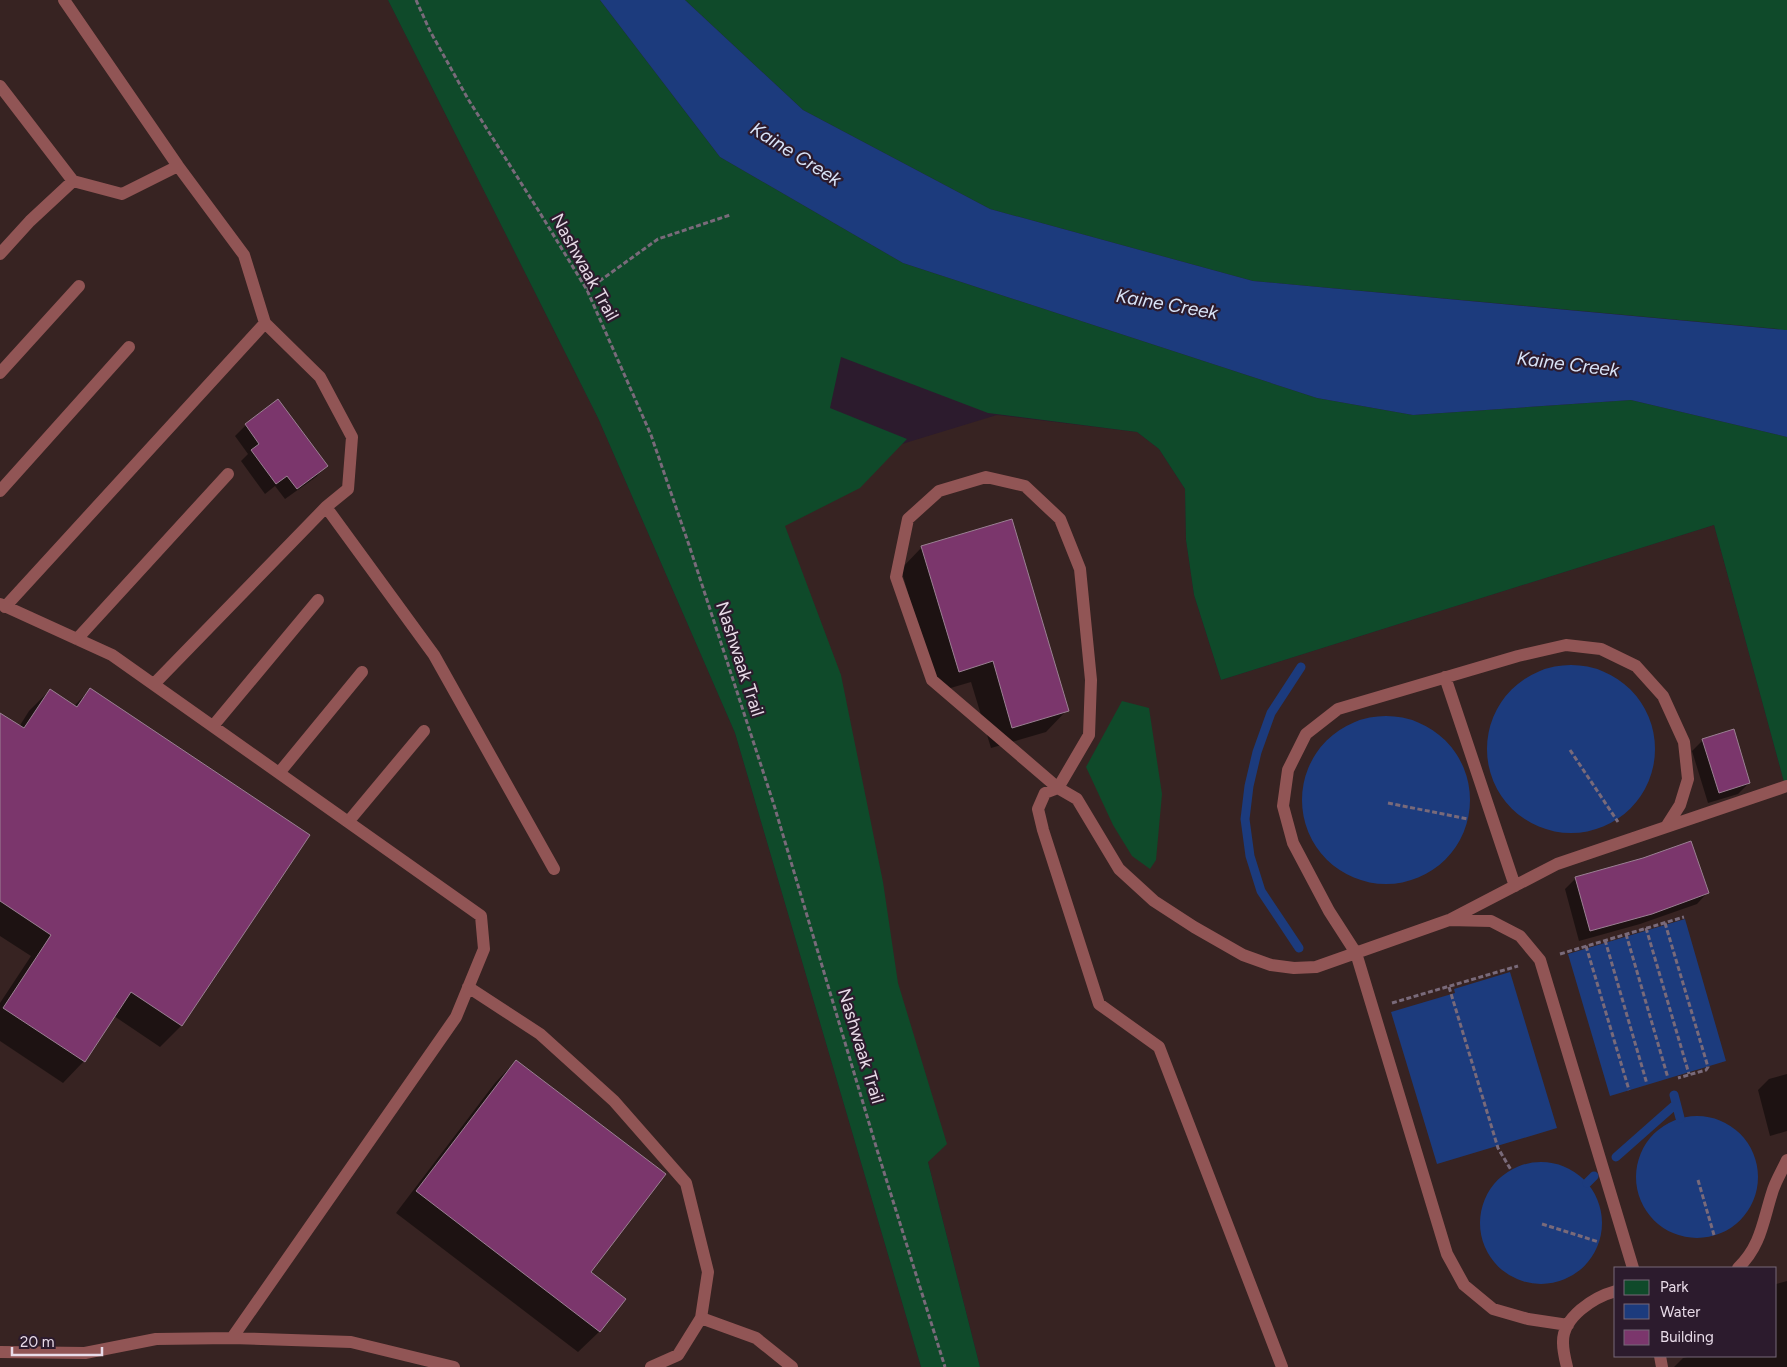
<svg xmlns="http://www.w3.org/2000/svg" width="1787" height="1367" font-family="Figtree,sans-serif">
<rect width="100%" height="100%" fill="#2c1b2d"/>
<!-- industrial -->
<path fill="#372322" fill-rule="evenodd" d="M 0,0 L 388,0 L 598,418 L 735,733 L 921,1367 L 0,1367 Z
M 997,415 L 1137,432 L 1159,449 L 1185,489 L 1186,540 L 1194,595 L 1221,680 L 1714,525 L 1787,793 L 1787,1367 L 980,1367 L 859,890 L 732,496 ZM 1616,1268 L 1776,1268 L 1776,1356 L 1616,1356 Z"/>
<!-- green -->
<path fill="#0f4a2a" d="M 388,0 L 600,0 L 720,157 L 903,263 L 1317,398 L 1413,415 L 1631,400 L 1787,437 L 1787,793 L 1714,525 L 1221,680 L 1194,595 L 1186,540 L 1185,489 L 1159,449 L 1137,432 L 988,413 L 841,357 L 830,408 L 907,439 L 860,488 L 785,526 L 841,675 L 883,882 L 898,983 L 947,1144 L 928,1162 L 980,1367 L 921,1367 L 735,733 L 598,418 Z
M 685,0 L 1787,0 L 1787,333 L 1778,329 L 1253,281 L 990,209 L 803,110 Z
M 1122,701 L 1149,708 L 1162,794 L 1156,860 L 1150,869 L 1132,856 L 1113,825 L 1086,767 Z"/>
<!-- water -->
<path fill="#1c3b7d" d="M 600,0 L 685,0 L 803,110 L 990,209 L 1253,281 L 1785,330 L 1787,330 L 1787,437 L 1631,400 L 1413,415 L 1317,398 L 903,263 L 720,157 Z
M1487 749a84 84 0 1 1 168 0a84 84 0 1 1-168 0Z
M1302 800a84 84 0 1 1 168 0a84 84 0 1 1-168 0Z
M 1685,919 L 1726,1061 L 1610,1096 L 1568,954 Z
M 1510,972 L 1557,1128 L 1437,1164 L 1391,1012 L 1455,993 L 1454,989 Z
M1636 1177a61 61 0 1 1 122 0a61 61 0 1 1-122 0Z
M1480 1223a61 61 0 1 1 122 0a61 61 0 1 1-122 0Z"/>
<!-- shadow -->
<path fill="#0007" d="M 278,401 L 326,466 L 316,477 L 285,499 L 275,486 L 265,494 L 241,461 L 248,454 L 235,436 L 246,425 Z
M 922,547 L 1067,710 L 1046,732 L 991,748 L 971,682 L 937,692 L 901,569 Z
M 50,690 L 74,706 L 90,690 L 182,1025 L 160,1047 L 114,1016 L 84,1061 L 63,1083 L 0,1041 L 0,1003 L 31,956 L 0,936 L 0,714 L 19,727 L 29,711 Z
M 1703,740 L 1749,783 L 1738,794 L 1708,803 L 1692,751 Z
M 1576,878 L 1707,893 L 1697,904 L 1640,924 L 1579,941 L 1565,889 Z
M 516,1061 L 590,1273 L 600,1331 L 578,1352 L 396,1213 L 495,1083 Z
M 1787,1074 L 1787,1131 L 1770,1136 L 1758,1090 L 1769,1079 Z
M 1787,1281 L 1787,1367 L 1674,1367 L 1683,1358 L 1691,1356 L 1776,1356 L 1776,1284 Z"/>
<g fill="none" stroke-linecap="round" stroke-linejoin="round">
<!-- stream -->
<path stroke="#1c3b7d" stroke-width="9" d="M 1299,948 L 1261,891 L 1250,856 L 1245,819 L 1249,786 L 1257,752 L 1271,713 L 1301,667
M 1674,1095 L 1680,1118
M 1616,1157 L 1676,1104
M 1587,1183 L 1594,1176"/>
</g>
<!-- building -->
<path fill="#7b366c" stroke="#9b8093" d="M 278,399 L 328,466 L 297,489 L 287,476 L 276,484 L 251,450 L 259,444 L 245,424 Z
M 1012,519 L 1069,711 L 1012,728 L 993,661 L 959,672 L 921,546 Z
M 90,688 L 310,835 L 182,1026 L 131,992 L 85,1062 L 3,1008 L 51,935 L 0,901 L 0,713 L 24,728 L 50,689 L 77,707 Z
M 1734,729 L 1750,783 L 1719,793 L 1702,739 Z
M 1691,841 L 1709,893 L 1652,914 L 1590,931 L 1575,877 L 1643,858 Z
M 516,1060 L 666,1174 L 591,1272 L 626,1299 L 600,1332 L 416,1191 Z"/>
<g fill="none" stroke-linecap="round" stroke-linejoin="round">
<!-- path -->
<path stroke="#796a7a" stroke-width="3" stroke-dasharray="5 2.5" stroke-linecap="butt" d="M 416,0 L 430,31 L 468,99 L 540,213 L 587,290 L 651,435 L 689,545 L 774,805 L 878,1153 L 945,1367
M 587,290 L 658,239 L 730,215
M 1570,750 L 1618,822
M 1388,803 L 1468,819
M 1665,923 L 1708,1067 L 1706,1070 L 1678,1078
M 1646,928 L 1689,1074
M 1626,934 L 1668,1078
M 1605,940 L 1647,1084
M 1586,946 L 1629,1090
M 1560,954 L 1684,917
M 1449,987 L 1498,1148 L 1511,1170
M 1392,1003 L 1518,966
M 1698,1180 L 1714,1235
M 1542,1224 L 1599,1242"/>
<!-- service -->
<path stroke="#915555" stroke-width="12" d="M 64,0 L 178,166 L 244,255 L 265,323 L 320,377 L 352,437 L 348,489 L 326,507 L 434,655 L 554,869
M 0,86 L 73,181 L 122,194 L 178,166
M 0,254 L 30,221 L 73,181
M 0,373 L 79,286
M 986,477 L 1025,486 L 1060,519 L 1080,569 L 1091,680 L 1089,735 L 1058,788 L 932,680 L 896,577 L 908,519 L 939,491 Z
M 0,491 L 129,347
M 0,604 L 112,655 L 481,916 L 484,949 L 456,1017 L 232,1338
M 5,607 L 265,323
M 77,639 L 228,474
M 1445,677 L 1515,886
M 154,684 L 326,507
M 213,726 L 318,600
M 279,773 L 362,672
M 348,822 L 424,731
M 1451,919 L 1557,864 L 1787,786
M 468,987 L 540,1034 L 614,1101 L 686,1183 L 708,1272 L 701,1318 L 678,1355 L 651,1367
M 1738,1268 C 1761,1246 1763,1221 1772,1193 C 1775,1182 1782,1171 1787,1160
M 701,1318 L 756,1338 L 792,1367
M 1568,1325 L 1528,1319 L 1493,1309 L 1464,1285 L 1447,1254 L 1356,953 L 1329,911 L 1293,843 L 1283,806 L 1288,770 L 1306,734 L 1338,709 L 1518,656 L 1566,645 L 1601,649 L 1636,666 L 1663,696 L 1684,742 L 1688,779 L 1680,805 L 1666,827
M 0,1352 L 85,1353 L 156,1339 L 232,1338 L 351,1342 L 454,1367
M 1660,1356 L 1662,1367
M 1282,1367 L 1159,1047 L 1099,1004 L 1043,830 L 1038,809 L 1045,793 L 1058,788 L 1077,799 L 1119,869 L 1154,901 L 1194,927 L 1243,955 L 1271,965 L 1294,968 L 1316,967 L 1449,920 L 1491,921 L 1520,936 L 1540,960 L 1633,1268
M 1567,1367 C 1565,1359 1563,1351 1563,1343 C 1562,1317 1594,1297 1616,1291"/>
</g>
<g text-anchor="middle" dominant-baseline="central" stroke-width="4.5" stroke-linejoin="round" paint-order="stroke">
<!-- street labels -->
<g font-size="18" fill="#e8dbe8" stroke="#2c1b2d">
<text transform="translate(585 267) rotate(61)">Nashwaak Trail</text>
<text transform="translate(740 659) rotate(72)">Nashwaak Trail</text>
<text transform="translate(861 1046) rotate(73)">Nashwaak Trail</text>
</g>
<!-- water labels -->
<g font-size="19" font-style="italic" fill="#d8e3f7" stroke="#2c1b2d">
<text transform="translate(796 154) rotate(32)">Kaine Creek</text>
<text transform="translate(1167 304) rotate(10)">Kaine Creek</text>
<text transform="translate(1568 364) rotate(7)">Kaine Creek</text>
</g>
</g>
<!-- legend -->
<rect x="1614" y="1267" width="162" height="90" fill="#2c1b2d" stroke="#776878"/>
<rect x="1624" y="1280" width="25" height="15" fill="#0f4a2a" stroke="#776878"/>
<text x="1660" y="1292" font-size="15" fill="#e8dbe8">Park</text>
<rect x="1624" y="1304" width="25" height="15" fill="#1c3b7d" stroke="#776878"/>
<text x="1660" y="1317" font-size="15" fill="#e8dbe8">Water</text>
<rect x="1624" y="1330" width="25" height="15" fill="#7b366c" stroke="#776878"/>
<text x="1660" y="1342" font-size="15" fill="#e8dbe8">Building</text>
<!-- scale -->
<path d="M12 1347v8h90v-8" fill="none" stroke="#e8dbe8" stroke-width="2.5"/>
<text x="20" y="1347" font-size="15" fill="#e8dbe8" stroke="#2c1b2d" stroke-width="4" paint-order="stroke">20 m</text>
</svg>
